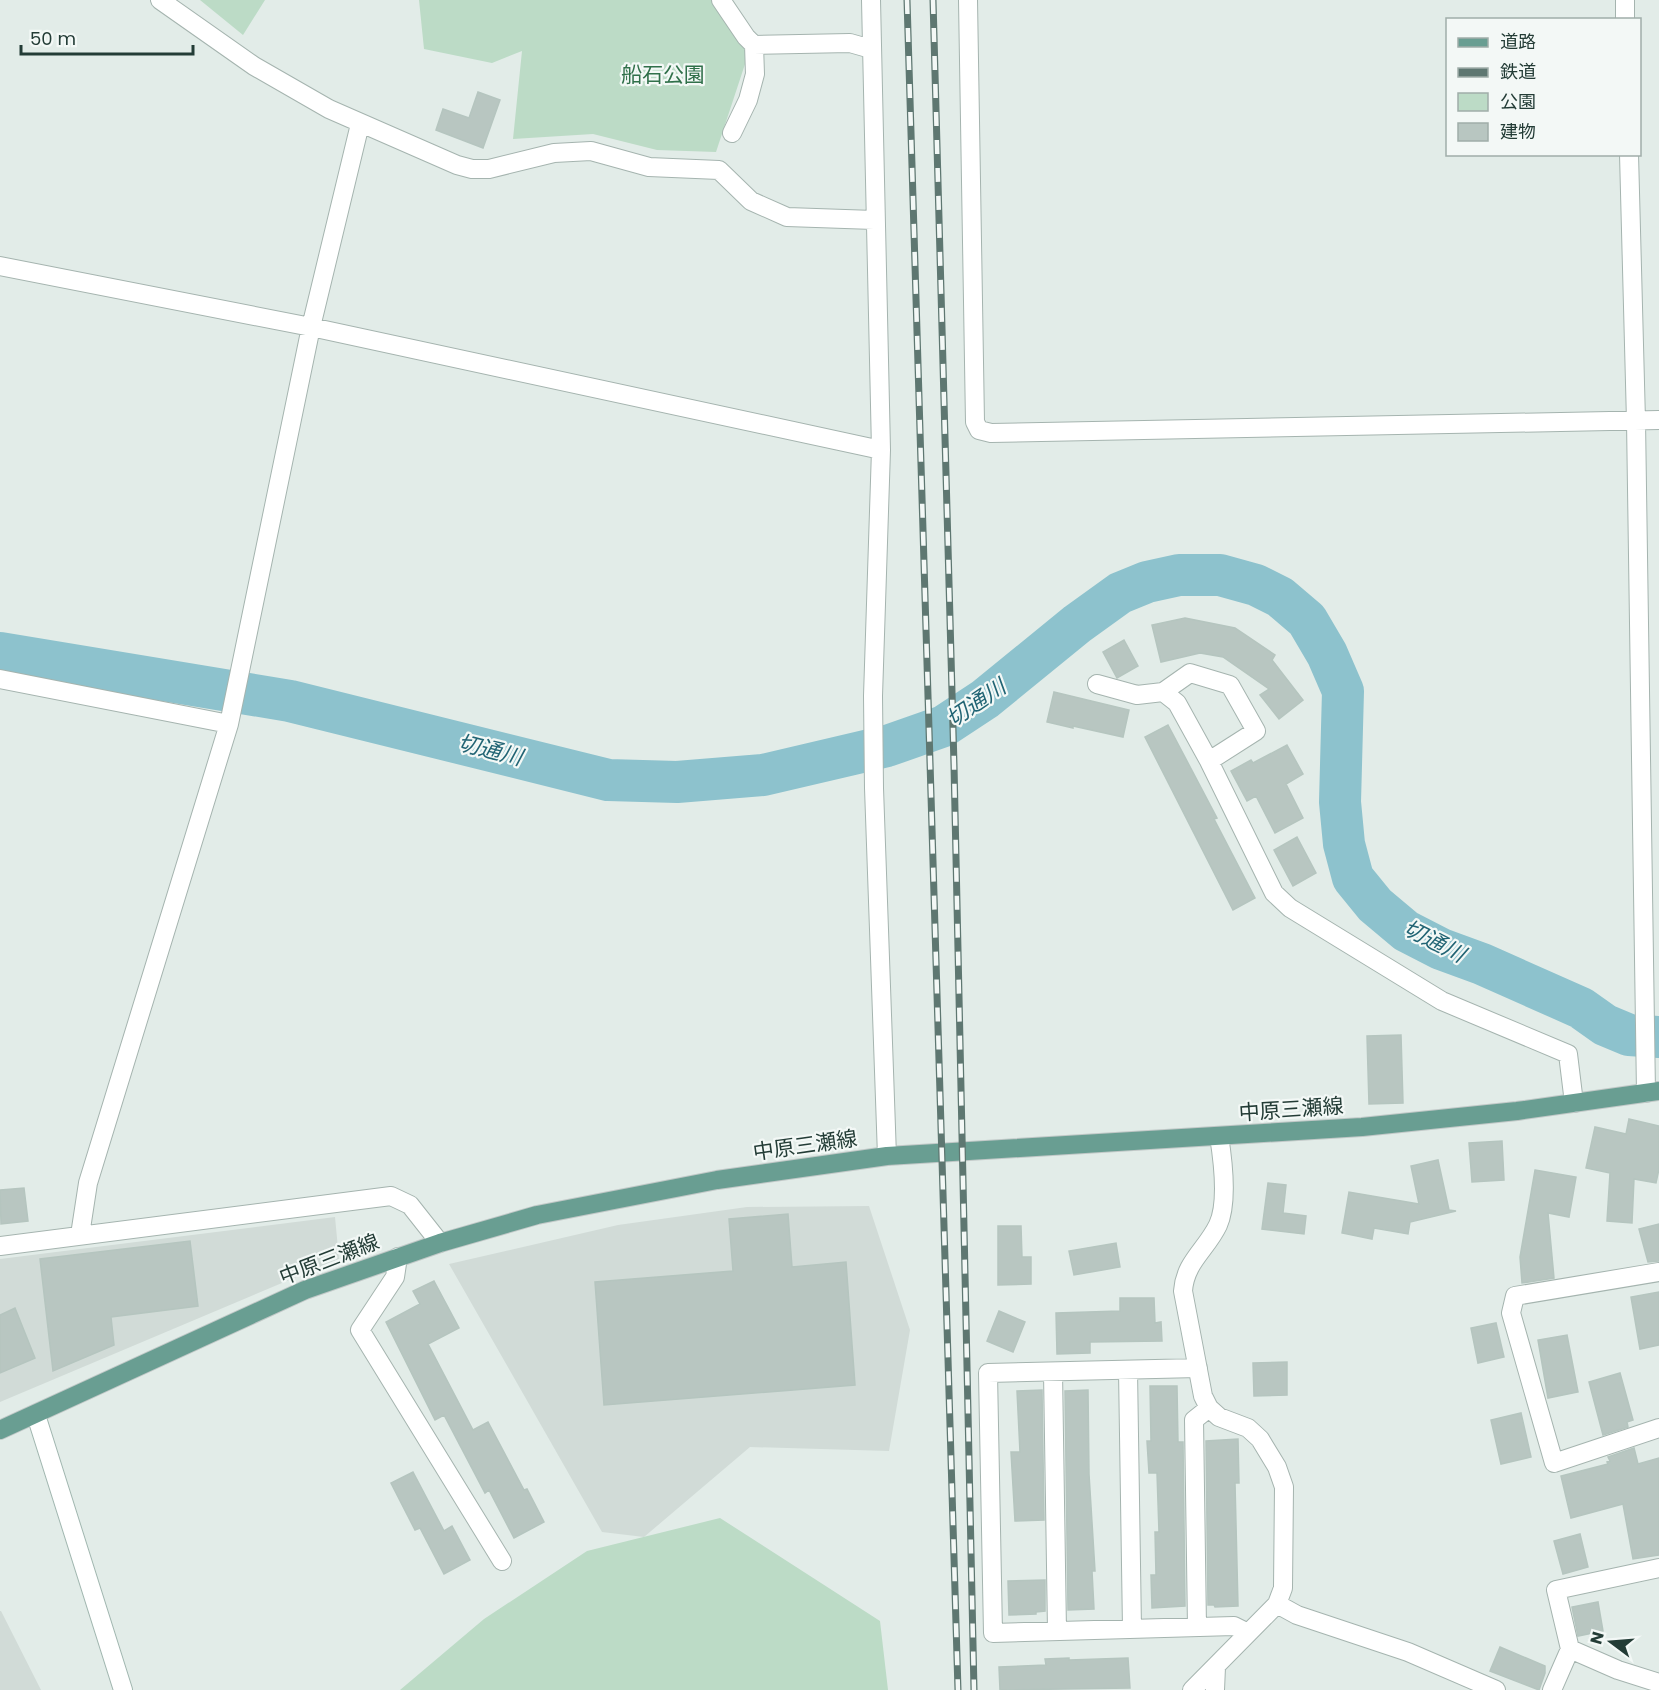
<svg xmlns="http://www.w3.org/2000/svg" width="1659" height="1690" font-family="Poppins,'Noto Sans JP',sans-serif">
<rect width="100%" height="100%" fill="#e2ece8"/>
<!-- built -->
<path fill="#d1dbd7" d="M 869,1206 L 910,1330 L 889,1451 L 750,1447 L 644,1537 L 602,1532 L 449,1264 L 618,1225 L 747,1207 Z
M 335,1217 L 339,1259 L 0,1402 L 0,1259 Z
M 0,1611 L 1,1611 L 41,1690 L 0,1690 Z"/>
<!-- green -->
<path fill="#bcdbc6" d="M 200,0 L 265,0 L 243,35 Z
M 419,0 L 713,0 L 749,52 L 716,152 L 657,150 L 593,134 L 513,139 L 522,51 L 492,63 L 424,49 Z
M 720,1518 L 880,1621 L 888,1690 L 400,1690 L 484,1619 L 587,1551 Z"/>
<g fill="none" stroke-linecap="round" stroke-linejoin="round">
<!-- river -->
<path stroke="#8dc2cd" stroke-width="42" d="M 0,653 L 290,701 L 608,780 L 677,782 L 763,775 L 887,746 L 944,726 L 985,699 L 1077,624 L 1120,593 L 1147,582 L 1179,575 L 1220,575 L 1256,585 L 1280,597 L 1307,620 L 1327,654 L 1343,691 L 1340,802 L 1344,844 L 1353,878 L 1375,905 L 1406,931 L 1441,949 L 1482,964 L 1581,1008 L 1605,1025 L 1629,1035 L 1659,1037"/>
</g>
<!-- building -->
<path fill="#b8c6c1" stroke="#b5c5bf" stroke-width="1.5" d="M 478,92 L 500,100 L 483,148 L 436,130 L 443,109 L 469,118 Z
M 1185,618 L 1235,628 L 1275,655 L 1272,660 L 1303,700 L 1279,719 L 1260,695 L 1269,689 L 1223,657 L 1200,653 L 1161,662 L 1152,625 Z
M 1124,640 L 1138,666 L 1117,678 L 1103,652 Z
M 1054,692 L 1129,710 L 1123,737 L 1073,726 L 1073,728 L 1047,722 Z
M 1168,725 L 1217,818 L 1214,819 L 1255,898 L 1233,910 L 1145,737 Z
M 1287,745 L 1303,774 L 1286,784 L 1303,818 L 1275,833 L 1256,796 L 1247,801 L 1231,771 L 1251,760 L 1253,763 Z
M 1297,837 L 1316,873 L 1293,886 L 1274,850 Z
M 1401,1035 L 1403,1103 L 1369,1104 L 1367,1036 Z
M 1629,1119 L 1659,1126 L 1659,1169 L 1656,1183 L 1634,1179 L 1632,1223 L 1607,1221 L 1610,1173 L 1586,1168 L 1595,1127 L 1626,1134 Z
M 1502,1141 L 1504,1180 L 1472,1182 L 1469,1143 Z
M 1438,1160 L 1449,1210 L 1456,1211 L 1410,1222 L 1408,1234 L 1374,1228 L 1372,1239 L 1342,1233 L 1349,1192 L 1419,1204 L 1411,1166 Z
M 1535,1170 L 1576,1177 L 1569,1217 L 1548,1213 L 1554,1278 L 1522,1283 L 1520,1257 Z
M 1268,1183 L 1286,1185 L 1283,1213 L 1306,1216 L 1304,1234 L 1262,1229 Z
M 24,1188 L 28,1221 L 1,1224 L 0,1190 Z
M 788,1214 L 792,1267 L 846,1262 L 855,1385 L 604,1405 L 595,1282 L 733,1271 L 729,1219 Z
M 1659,1224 L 1659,1261 L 1648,1262 L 1639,1229 Z
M 998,1226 L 1021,1226 L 1022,1257 L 1031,1257 L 1031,1284 L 998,1285 Z
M 190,1241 L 198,1306 L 111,1317 L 114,1345 L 53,1371 L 40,1259 Z
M 1116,1243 L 1120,1267 L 1074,1275 L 1069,1251 Z
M 434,1281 L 459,1328 L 428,1344 L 473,1430 L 488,1422 L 524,1490 L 527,1489 L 544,1522 L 514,1538 L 489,1490 L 485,1493 L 444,1415 L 435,1420 L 386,1322 L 420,1304 L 413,1291 Z
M 1659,1292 L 1659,1345 L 1640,1349 L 1631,1297 Z
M 1120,1298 L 1154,1298 L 1155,1323 L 1161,1322 L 1162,1341 L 1090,1342 L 1090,1353 L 1057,1354 L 1056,1313 L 1120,1311 Z
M 15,1308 L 35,1358 L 0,1373 L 0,1315 Z
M 999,1311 L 1025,1322 L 1013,1352 L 987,1341 Z
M 1496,1323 L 1504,1357 L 1478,1363 L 1471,1328 Z
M 1567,1335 L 1578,1392 L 1548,1398 L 1538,1340 Z
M 1287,1362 L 1287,1395 L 1254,1396 L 1253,1363 Z
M 1620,1373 L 1633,1420 L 1627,1422 L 1628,1427 L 1603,1435 L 1589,1382 Z
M 1150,1386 L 1177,1386 L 1178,1442 L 1183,1442 L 1185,1606 L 1152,1608 L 1151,1575 L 1156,1575 L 1155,1532 L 1159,1532 L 1157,1473 L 1149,1473 L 1147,1441 L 1151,1441 Z
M 1042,1390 L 1044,1520 L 1015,1521 L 1011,1452 L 1020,1452 L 1017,1391 Z
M 1088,1390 L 1089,1474 L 1095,1571 L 1092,1571 L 1094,1609 L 1068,1610 L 1065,1391 Z
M 1521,1413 L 1531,1457 L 1501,1464 L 1491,1420 Z
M 1238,1439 L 1239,1483 L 1235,1483 L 1238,1606 L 1215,1607 L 1214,1605 L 1208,1605 L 1206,1441 Z
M 1634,1448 L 1638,1464 L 1659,1458 L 1659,1555 L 1633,1559 L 1623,1504 L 1571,1518 L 1561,1476 L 1608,1464 L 1607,1462 L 1610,1461 L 1608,1457 Z
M 413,1472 L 444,1531 L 452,1526 L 470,1560 L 444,1574 L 420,1528 L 415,1530 L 391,1483 Z
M 1580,1534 L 1588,1567 L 1563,1574 L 1554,1541 Z
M 1045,1580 L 1045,1611 L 1036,1612 L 1036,1614 L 1009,1615 L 1008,1581 Z
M 1598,1602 L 1603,1631 L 1578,1636 L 1572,1607 Z
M 1500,1647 L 1545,1666 L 1545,1673 L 1539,1690 L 1490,1671 Z
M 1069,1658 L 1069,1660 L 1128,1658 L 1130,1688 L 1000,1690 L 999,1667 L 1046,1665 L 1045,1659 Z"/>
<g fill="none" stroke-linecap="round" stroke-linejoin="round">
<!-- street casing -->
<g stroke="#a5b4af" stroke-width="20">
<path id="street" d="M 160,0 L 254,66 L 329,109 L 457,165 L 472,169 L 489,169 L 554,153 L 591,151 L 649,167 L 719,170 L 751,201 L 787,217 L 874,220
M 721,0 L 746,37 L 754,45 L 850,43 L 871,49
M 871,0 L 881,450 L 873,696 L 874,788 L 887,1156
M 968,0 L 975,422 L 979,430 L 991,433 L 1659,420
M 1625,0 L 1625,20
M 732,133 L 748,100 L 755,74 L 754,45
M 1629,154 L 1636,421 L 1646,1093
M 0,266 L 311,327 L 881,450
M 0,679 L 229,724
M 1097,684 L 1137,695 L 1163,692 L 1190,673 L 1230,685 L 1256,731 L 1209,761
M 1163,692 L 1177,703 L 1209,761 L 1274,893 L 1290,908 L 1442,1001 L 1568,1054 L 1574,1103
M 80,1235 L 88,1183 L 229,724 L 311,327 L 360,124
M 0,1246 L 391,1196 L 410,1205 L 440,1243
M 398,1257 L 395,1277 L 360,1330 L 502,1561
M 1659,1272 L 1515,1296 L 1511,1313 L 1554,1463 L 1659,1428
M 1198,1368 L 988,1373 L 993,1633 L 1234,1626 L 1248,1633
M 1128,1370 L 1132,1629
M 1053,1372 L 1057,1631
M 1277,1604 L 1297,1615 L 1408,1652 L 1496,1690
M 1197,1627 L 1194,1420 L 1209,1408
M 1570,1649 L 1618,1670 L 1659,1683
M 1192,1690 L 1277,1604 L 1283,1588 L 1284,1487 L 1277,1467 L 1260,1439 L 1248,1428 L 1219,1417 L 1209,1408 L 1203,1396 L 1183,1291 C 1185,1262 1206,1250 1218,1225 C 1228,1203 1223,1161 1219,1136
M 1215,1690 L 1216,1667
M 1552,1690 L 1570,1649 L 1556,1590 L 1659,1568"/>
</g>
<!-- secondary casing -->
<g stroke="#a1b7b0" stroke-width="20">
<path id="secondary" d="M 36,1415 L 123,1690"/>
</g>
<!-- primary casing -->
<g stroke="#c1c8c7" stroke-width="20">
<path id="primary" d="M 0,1430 L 305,1290 L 440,1243 L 537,1215 L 717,1180 L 887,1156 L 1362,1127 L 1517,1111 L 1659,1091"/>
</g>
<!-- street -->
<use href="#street" stroke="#fff" stroke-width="18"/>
<!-- secondary -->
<use href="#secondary" stroke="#fff" stroke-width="18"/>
<!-- primary -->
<use href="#primary" stroke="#699e92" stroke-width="18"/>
<!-- rail casing -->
<g stroke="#5e7771" stroke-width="7">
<path id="rail" d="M 907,0 L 958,1690
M 933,0 L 954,765 L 974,1690"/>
</g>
<!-- rail -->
<use href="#rail" stroke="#f3f8f6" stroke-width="4.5" stroke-dasharray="14" stroke-linecap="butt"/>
</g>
<g text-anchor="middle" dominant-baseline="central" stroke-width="4.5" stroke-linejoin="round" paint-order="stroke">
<!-- park labels -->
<g font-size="21" fill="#30704a" stroke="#f3f8f6">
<text x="663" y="74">船石公園</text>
</g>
<!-- street labels -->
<g font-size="21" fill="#233c36" stroke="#f3f8f6">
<text transform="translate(1291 1109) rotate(-4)">中原三瀬線</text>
<text transform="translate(805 1145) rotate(-8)">中原三瀬線</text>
<text transform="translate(329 1259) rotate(-21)">中原三瀬線</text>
</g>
<!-- water labels -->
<g font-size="22" font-style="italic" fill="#216474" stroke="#f3f8f6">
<text transform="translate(976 703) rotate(-34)">切通川</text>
<text transform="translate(490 750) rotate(14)">切通川</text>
<text transform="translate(1434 941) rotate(27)">切通川</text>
</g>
</g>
<!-- legend -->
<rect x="1446" y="18" width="195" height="138" fill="#f3f8f6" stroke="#a0ada9" stroke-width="1.5"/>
<rect x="1458" y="38" width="30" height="9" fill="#699e92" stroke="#a0ada9" stroke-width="1.5"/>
<text x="1500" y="48" font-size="18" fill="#233c36">道路</text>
<rect x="1458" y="68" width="30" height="9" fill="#5e7771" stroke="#a0ada9" stroke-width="1.5"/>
<text x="1500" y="78" font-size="18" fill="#233c36">鉄道</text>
<rect x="1458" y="93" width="30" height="18" fill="#bcdbc6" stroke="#a0ada9" stroke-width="1.5"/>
<text x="1500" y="108" font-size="18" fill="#233c36">公園</text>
<rect x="1458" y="123" width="30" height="18" fill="#b8c6c1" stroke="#a0ada9" stroke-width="1.5"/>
<text x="1500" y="138" font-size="18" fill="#233c36">建物</text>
<!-- north arrow -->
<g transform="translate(1611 1642) rotate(286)" stroke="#f3f8f6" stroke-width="4.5" paint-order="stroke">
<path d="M0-4.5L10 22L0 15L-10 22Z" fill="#233c36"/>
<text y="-9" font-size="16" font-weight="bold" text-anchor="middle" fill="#233c36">N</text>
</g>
<!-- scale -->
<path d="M21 45v9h172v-9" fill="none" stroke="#233c36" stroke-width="3"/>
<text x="30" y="45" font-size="18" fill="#233c36" stroke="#f3f8f6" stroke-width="4.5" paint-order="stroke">50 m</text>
</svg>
